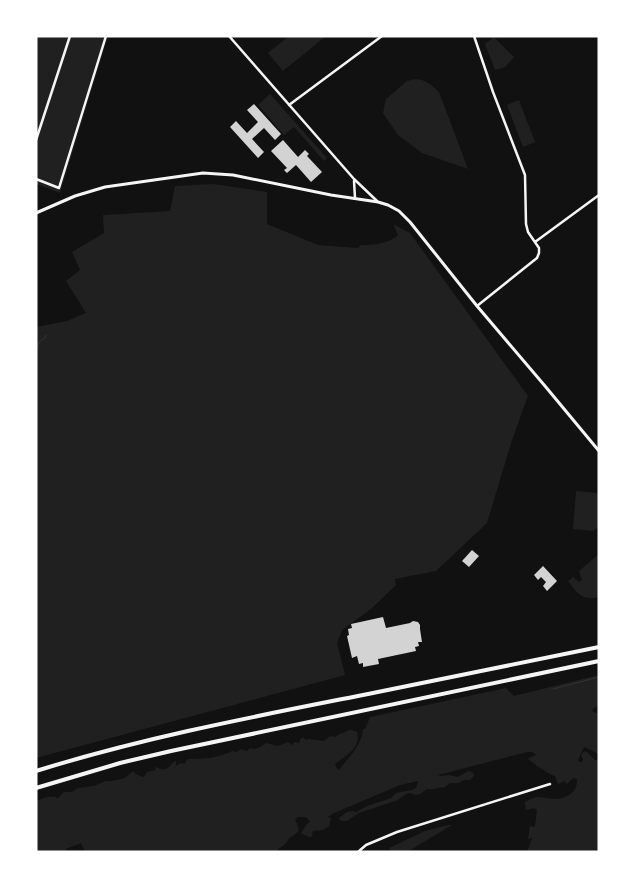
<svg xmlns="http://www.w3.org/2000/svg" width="635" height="888" font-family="Mulish,sans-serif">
<rect width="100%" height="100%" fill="#111"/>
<!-- green -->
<path fill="#202020" d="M 36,36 L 108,36 L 60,193 L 36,184 Z
M 289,36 L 325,37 L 283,71 L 268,53 Z
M 494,37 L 514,57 L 505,67 L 495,70 L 485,44 Z
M 415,79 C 427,80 430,84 439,92 L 468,169 L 422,153 L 398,135 L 383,113 L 386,99 L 407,81 Z
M 270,94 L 327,158 L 324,161 L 294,127 L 284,135 L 258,105 Z
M 519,100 L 535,142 L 523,147 L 507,105 Z
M 213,184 L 267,192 L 267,224 L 318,245 L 358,248 L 361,245 C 373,245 389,244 398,235 L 393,224 L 410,233 L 528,396 L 512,440 L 487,523 L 436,571 L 395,579 L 396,585 L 371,609 L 342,630 L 337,643 L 345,675 L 36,758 L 36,327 L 67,321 L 86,313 L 66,281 L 80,270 L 72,252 L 104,233 L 103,215 L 170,211 L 175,186 Z
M 576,491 L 597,493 L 599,495 L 599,527 L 593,531 L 573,529 Z
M 599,554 L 599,597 C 582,601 578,594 568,581 L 573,577 L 579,582 L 582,580 L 579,571 Z
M 599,675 L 599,706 L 594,708 L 592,711 L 599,714 L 599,754 L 584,747 L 578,760 L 579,762 L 583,762 L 583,759 L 581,756 L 582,753 L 586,751 L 595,760 L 599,761 L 599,852 L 527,852 L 532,838 L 528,839 L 530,826 L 535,827 L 537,810 L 534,808 L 526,810 L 525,802 C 528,800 532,798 536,797 C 543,797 550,799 556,799 C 568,798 578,791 577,779 L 573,778 L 567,784 L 564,781 L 558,784 L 555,776 C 548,774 534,764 528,759 L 529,758 L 536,755 L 533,752 L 527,752 L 438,775 L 441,776 L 449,775 L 458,777 L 468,771 L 472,772 L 474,774 L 473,777 L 470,780 L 464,780 L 459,783 L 450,783 L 444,788 C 438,786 433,791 427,789 L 420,794 L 416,795 L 410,793 L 406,794 L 398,800 L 359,813 L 347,821 L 342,821 L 340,820 L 339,818 L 347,812 L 352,811 L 356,812 L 367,806 L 391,798 L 396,793 L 412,790 L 416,788 L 418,781 L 400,785 L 332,814 L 328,817 L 331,818 L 329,826 L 323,830 L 313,831 L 311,838 L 301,833 L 307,824 L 310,822 L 306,817 L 298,817 L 295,820 C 301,831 300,832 289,838 C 287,845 280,846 276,852 L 85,852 L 81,843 L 66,849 L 66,852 L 36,852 L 36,801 C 44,798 50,795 58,798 L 64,792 L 72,792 L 78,788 L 94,786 L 105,781 L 112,781 L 125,778 L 133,771 L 137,775 L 144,777 L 147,772 L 156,770 L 155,768 L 156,767 C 168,773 167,767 175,761 L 176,761 L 176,766 L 181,763 L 185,764 L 186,761 L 189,759 C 204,759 219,758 232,751 L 237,752 L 241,749 L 247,751 L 250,748 C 257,750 260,747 266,743 L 278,746 L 288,742 L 292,745 L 295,742 L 299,743 L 301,738 L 304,738 L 306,740 L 308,739 L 324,741 C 330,737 327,735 336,737 L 339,734 C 347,733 347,727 357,732 C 361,748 347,755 335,764 L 336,767 L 339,770 C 348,758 362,745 363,729 L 365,729 L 370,717 L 506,688 L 514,696 Z
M 448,825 L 452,825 L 407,852 L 391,852 L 389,848 L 425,831 Z"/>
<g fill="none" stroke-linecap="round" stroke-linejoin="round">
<!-- stream -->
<path stroke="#333" stroke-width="1" d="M 36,353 L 39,342 L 45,338 L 46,335
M 36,362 L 37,366 L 36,368
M 553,689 L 599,677"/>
</g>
<!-- building -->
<path fill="#d3d3d3" d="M 254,104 L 281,134 L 275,140 L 264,128 L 252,139 L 264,152 L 258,158 L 230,127 L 236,121 L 247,133 L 258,122 L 247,110 Z
M 283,140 L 298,157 L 305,150 L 309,154 L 307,156 L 322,172 L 311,182 L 296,165 L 287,173 L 284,170 L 287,168 L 271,151 Z
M 472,550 L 479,556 L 469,567 L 462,561 Z
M 543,566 L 557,581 L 547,591 L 543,586 L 546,582 L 541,577 L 538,580 L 534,575 Z
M 383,617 L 386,628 L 410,623 L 413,621 L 418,622 L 420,625 L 420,629 L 422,642 L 418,642 L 419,646 L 415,647 L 416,651 L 378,659 L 379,664 L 363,667 L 363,663 L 359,664 L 357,656 L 352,658 L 347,636 L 349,635 L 348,629 L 352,628 L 351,624 Z"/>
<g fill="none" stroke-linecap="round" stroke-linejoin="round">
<!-- minor -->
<path stroke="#f5f5f5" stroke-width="2.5" d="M 229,36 L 354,179 L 377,201
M 474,36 L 493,92 L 525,175 L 526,224 L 528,232 L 539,248 L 539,253 L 537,258 L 477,306
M 289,105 L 382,36
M 36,140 L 70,36
M 36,179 L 59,188 L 106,36
M 354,181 L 355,198
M 535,242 L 599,195
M 358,852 L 366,845 L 397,832 L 550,784"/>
<!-- tertiary -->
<path stroke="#f5f5f5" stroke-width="3" d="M 36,213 L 75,196 L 105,187 L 203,173 L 233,175 L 331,195 L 378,202 L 388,205 L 399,211 L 410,222 L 477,306 L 545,386 L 599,451"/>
<!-- trunk -->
<path stroke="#f5f5f5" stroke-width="4" d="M 36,771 C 145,737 257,716 368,694 C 445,679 522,662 599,647
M 36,788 L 120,763 L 171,751 L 599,661"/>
</g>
<!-- border -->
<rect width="635" height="888" fill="none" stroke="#ffffff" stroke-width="75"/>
</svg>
